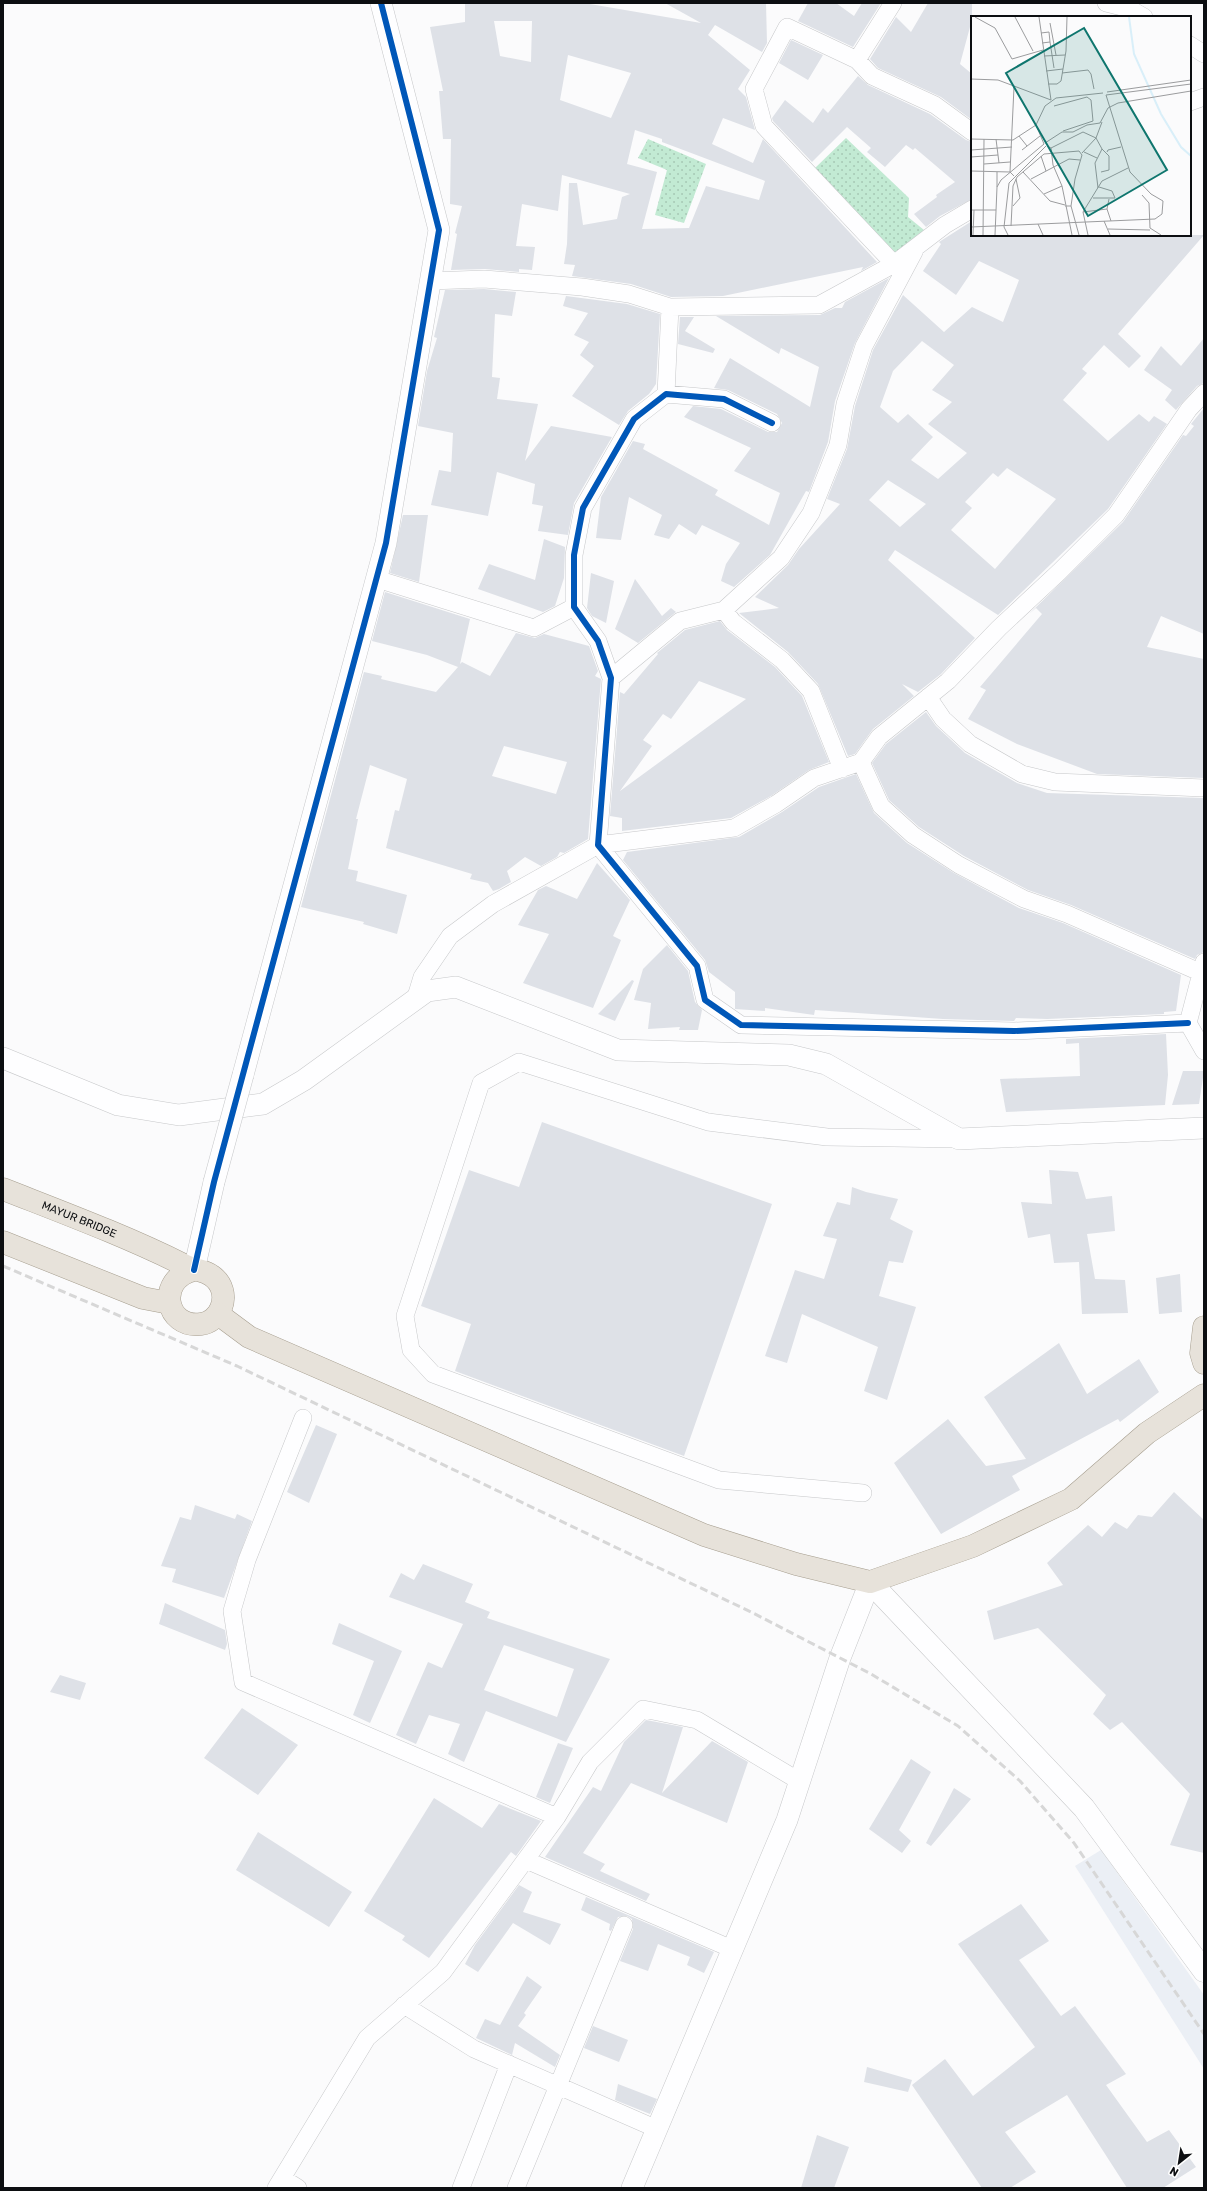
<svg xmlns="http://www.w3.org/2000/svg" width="1207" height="2191" font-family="Rubik,sans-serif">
<defs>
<pattern id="park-dots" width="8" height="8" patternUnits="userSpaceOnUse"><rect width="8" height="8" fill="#c2ead3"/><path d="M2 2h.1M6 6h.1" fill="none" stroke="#a6c8b4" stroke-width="1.8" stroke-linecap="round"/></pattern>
</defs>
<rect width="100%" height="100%" fill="#fbfbfc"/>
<!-- built -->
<path fill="#ebeff5" d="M 1101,1850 L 1204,1995 L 1204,2069 L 1075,1866 Z"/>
<!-- park -->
<path fill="url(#park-dots)" d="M 846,138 L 909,198 L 908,217 L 924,230 L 896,256 L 814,169 Z
M 648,139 L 706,164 L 684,223 L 655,215 L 667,170 L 638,158 Z"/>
<!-- building -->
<path fill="#dee1e7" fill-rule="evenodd" d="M 465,3 L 584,3 L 701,23 L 665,3 L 766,3 L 767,43 L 762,52 L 715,25 L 708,35 L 750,70 L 738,89 L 746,97 L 755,130 L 723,118 L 712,144 L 753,163 L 763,139 L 877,262 L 861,271 L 863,267 L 723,296 L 671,297 L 631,284 L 572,276 L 575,265 L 564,264 L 567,244 L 569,183 L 577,183 L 583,225 L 617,219 L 622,197 L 630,194 L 562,175 L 558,211 L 522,204 L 516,246 L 535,247 L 532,270 L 519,269 L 519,272 L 485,269 L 451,270 L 457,234 L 455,233 L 462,206 L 450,204 L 451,139 L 443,139 L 439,91 L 443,91 L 430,27 L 465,22 ZM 494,21 L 532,21 L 531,62 L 500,56 ZM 568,55 L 631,73 L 611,118 L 560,100 ZM 635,130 L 662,139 L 662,142 L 765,181 L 759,200 L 706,186 L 689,228 L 642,229 L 657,172 L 627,164 Z
M 808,3 L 836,3 L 854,16 L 862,3 L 881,3 L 853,47 L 798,21 Z
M 928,3 L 972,3 L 972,28 L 970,27 L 960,64 L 972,74 L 972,120 L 941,97 L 878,68 L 870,59 L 896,17 L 911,32 Z
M 791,40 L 823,55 L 808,80 L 779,63 Z
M 858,76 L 868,85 L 930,114 L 966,140 L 972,142 L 972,199 L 940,216 L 926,227 L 914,214 L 937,197 L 936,195 L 955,182 L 915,148 L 913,150 L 906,145 L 885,167 L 867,152 L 871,148 L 847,127 L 812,162 L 773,121 L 772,118 L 785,100 L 813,123 L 823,108 L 828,113 Z
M 972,221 L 972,235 L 1204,235 L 1118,334 L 1141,356 L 1129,368 L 1104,345 L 1082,369 L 1087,373 L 1063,400 L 1108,441 L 1139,414 L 1149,422 L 1154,416 L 1167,424 L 1108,509 L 998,615 L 895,550 L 888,560 L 975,638 L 941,674 L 918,692 L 902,684 L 914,696 L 873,729 L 855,754 L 848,756 L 818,684 L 788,652 L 739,613 L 779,608 L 755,597 L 788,565 L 799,549 L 840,504 L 827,499 L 847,449 L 855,406 L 873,350 L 903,295 L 944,332 L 972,307 L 1003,322 L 1019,280 L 979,261 L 956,295 L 923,271 L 941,244 L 939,242 ZM 922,341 L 954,365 L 932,390 L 952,402 L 928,424 L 967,453 L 938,479 L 911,460 L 933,437 L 908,414 L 898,423 L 880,407 L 893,371 ZM 1007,468 L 1056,499 L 995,569 L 951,530 L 972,508 L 965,502 L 993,473 L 998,477 ZM 888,480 L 926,504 L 900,527 L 869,500 Z
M 889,278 L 855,343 L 835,401 L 828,442 L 809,492 L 806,491 L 770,555 L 734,587 L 721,581 L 726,564 L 740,543 L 702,525 L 696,535 L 679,524 L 669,539 L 654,535 L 662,515 L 629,497 L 621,540 L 596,538 L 601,497 L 633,441 L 645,444 L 643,449 L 718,490 L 715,495 L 769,525 L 780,493 L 734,471 L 751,448 L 684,417 L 693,406 L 721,409 L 768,432 L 777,432 L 782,423 L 777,414 L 728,390 L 714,388 L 730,358 L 810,407 L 819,367 L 781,348 L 779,354 L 716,316 L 820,315 L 835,308 L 842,308 L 845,302 Z
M 484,289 L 516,292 L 512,316 L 495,314 L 492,377 L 500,378 L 497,399 L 538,404 L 525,461 L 551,426 L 612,437 L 574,503 L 568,535 L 538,531 L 543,506 L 532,504 L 535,484 L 497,472 L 488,516 L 431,505 L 439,470 L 451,472 L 453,433 L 418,426 L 427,371 L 437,338 L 434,337 L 445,290 Z
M 566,296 L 627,304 L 660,314 L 656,384 L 649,394 L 628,411 L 619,425 L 572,396 L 594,366 L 580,355 L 589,342 L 574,335 L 588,313 L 563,306 Z
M 680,317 L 694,317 L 685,331 L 715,349 L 713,353 L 678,344 Z
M 1204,338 L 1204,383 L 1197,386 L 1176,410 L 1165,400 L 1172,390 L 1144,370 L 1161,346 L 1181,366 Z
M 1204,408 L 1204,634 L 1161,616 L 1147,647 L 1204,659 L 1204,778 L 1097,774 L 1017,744 L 968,719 L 986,690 L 980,687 L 1042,614 L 1036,608 L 1029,614 L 1123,522 L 1183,435 L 1186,436 L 1194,426 L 1191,424 Z
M 403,515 L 428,515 L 419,582 L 390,573 Z
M 544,539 L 565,547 L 564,578 L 555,606 L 543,612 L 478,589 L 489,564 L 535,580 Z
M 591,573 L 614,581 L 606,623 L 592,616 L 587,608 Z
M 635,579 L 662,616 L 671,608 L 676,612 L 638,643 L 615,629 Z
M 385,592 L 470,619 L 460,664 L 462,662 L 490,676 L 516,633 L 535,638 L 544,634 L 589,646 L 598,671 L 595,676 L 601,679 L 588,839 L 564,853 L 560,852 L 557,857 L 541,866 L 525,857 L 507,871 L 511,882 L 499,889 L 493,891 L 488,883 L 470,879 L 472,874 L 386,848 L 395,810 L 399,811 L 407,779 L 370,765 L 356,819 L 358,819 L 348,869 L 358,871 L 356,881 L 407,895 L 397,934 L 363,924 L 364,922 L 301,907 L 364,672 L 382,676 L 381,679 L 436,692 L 458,667 L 427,655 L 372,641 ZM 504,746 L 567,762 L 556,794 L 492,776 Z
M 720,621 L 727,630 L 775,667 L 802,696 L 829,762 L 809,770 L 771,796 L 731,818 L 622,831 L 622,818 L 610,816 L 620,692 L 624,694 L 658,654 L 657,653 L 685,630 ZM 699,681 L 746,699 L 620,791 L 652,746 L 643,740 L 663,714 L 671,719 Z
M 926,712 L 936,726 L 965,753 L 1017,783 L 1047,793 L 1204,798 L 1204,952 L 1197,955 L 1195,959 L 1071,905 L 1028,890 L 964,856 L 919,827 L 889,800 L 872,763 L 886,744 Z
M 856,774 L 874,813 L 907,843 L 954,873 L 1019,908 L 1063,923 L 1181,975 L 1176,1011 L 1164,1012 L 1164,1014 L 1047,1019 L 1016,1018 L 1014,1021 L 943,1019 L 815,1010 L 814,1015 L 765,1008 L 765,1011 L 735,1009 L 735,992 L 709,972 L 705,960 L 623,860 L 627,852 L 739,837 L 782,812 L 819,787 Z
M 597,863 L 630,900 L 613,936 L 621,940 L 593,1008 L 523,983 L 549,934 L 518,925 L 538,890 L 546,886 L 577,899 Z
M 667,945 L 688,971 L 695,1002 L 702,1010 L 698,1030 L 679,1030 L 680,1027 L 648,1029 L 651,1003 L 634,1000 L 643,969 Z
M 632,980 L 634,981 L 615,1021 L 598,1014 Z
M 1166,1034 L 1168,1075 L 1165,1105 L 1006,1112 L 1000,1079 L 1080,1076 L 1079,1043 L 1066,1044 L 1066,1039 Z
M 1183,1071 L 1204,1071 L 1199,1104 L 1172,1105 Z
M 542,1122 L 772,1204 L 684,1456 L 455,1371 L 471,1324 L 421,1306 L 469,1170 L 519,1187 Z
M 1049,1170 L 1078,1172 L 1086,1199 L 1112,1196 L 1115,1231 L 1087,1234 L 1095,1279 L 1125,1280 L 1128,1313 L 1082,1314 L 1079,1262 L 1054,1263 L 1050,1234 L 1028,1238 L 1021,1202 L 1052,1204 Z
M 852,1187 L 866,1192 L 898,1199 L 890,1219 L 913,1231 L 903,1263 L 889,1261 L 879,1296 L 916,1307 L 887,1400 L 864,1391 L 878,1347 L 802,1314 L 787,1363 L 765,1356 L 795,1270 L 824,1279 L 837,1239 L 823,1236 L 837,1202 L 850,1205 Z
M 1180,1274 L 1182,1312 L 1159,1314 L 1156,1278 Z
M 1059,1343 L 1087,1394 L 1139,1359 L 1159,1392 L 1120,1422 L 1118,1419 L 1012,1476 L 1020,1490 L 941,1534 L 894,1463 L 948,1419 L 986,1466 L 1026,1459 L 984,1397 Z
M 316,1425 L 337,1434 L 309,1503 L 287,1492 Z
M 1174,1492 L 1204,1520 L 1204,1853 L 1170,1845 L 1190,1794 L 1122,1722 L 1110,1730 L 1093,1714 L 1106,1695 L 1038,1628 L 994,1640 L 987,1611 L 1063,1585 L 1047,1563 L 1088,1525 L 1102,1537 L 1115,1522 L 1127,1529 L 1138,1515 L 1152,1517 Z
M 195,1505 L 235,1519 L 237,1514 L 252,1521 L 224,1598 L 172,1582 L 176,1569 L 161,1566 L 180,1517 L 191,1520 Z
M 423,1564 L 473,1584 L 465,1602 L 490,1612 L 487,1618 L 610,1659 L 566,1742 L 486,1711 L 464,1762 L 448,1754 L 460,1724 L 429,1715 L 416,1744 L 396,1735 L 428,1662 L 442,1668 L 463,1624 L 389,1597 L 401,1573 L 414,1580 ZM 504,1645 L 574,1669 L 557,1717 L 484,1690 Z
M 165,1603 L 225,1630 L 227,1644 L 225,1650 L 159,1624 Z
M 339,1623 L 402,1651 L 370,1723 L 353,1715 L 374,1661 L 332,1644 Z
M 60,1675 L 86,1683 L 80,1700 L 50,1692 Z
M 242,1708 L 298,1745 L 258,1795 L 204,1758 Z
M 646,1720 L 683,1727 L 662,1793 L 712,1741 L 748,1762 L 727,1823 L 631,1783 L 583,1853 L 605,1864 L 600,1871 L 650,1894 L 646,1901 L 545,1857 L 593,1787 L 601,1791 L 624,1742 Z
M 558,1743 L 573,1748 L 550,1803 L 536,1797 Z
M 911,1759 L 931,1772 L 899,1830 L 911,1841 L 902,1853 L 869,1829 Z
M 954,1788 L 971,1799 L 931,1846 L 926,1843 Z
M 434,1798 L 482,1828 L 499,1804 L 541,1821 L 516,1856 L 511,1852 L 429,1958 L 402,1940 L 405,1936 L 364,1911 Z
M 258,1832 L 352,1892 L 329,1927 L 236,1870 Z
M 519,1885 L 532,1892 L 523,1912 L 561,1924 L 550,1945 L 513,1923 L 478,1972 L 465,1964 L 475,1945 Z
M 586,1897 L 714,1952 L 704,1973 L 687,1965 L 690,1957 L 658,1944 L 648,1971 L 620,1961 L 633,1929 L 632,1919 L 627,1916 L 618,1917 L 611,1931 L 609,1930 L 610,1924 L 581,1910 Z
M 1021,1904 L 1049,1941 L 1019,1960 L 1061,2016 L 1075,2006 L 1126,2074 L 1106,2085 L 1147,2142 L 1169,2130 L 1196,2167 L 1163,2188 L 1127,2188 L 1067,2095 L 1005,2132 L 1036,2172 L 1010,2188 L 982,2188 L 912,2085 L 945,2059 L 973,2096 L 1035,2047 L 958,1944 Z
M 527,1976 L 542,1987 L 524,2013 L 526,2015 L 518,2026 L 560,2055 L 555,2067 L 515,2043 L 512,2055 L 476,2038 L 485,2019 L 500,2025 Z
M 593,2026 L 628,2040 L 619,2062 L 584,2048 Z
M 867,2067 L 912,2080 L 908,2092 L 864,2082 Z
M 618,2084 L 657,2099 L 650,2114 L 615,2100 Z
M 817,2135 L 849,2147 L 834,2188 L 801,2188 Z"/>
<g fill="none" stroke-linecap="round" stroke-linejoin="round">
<!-- minor casing -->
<g stroke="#c7c8ca" stroke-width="18">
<path id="minor" d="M 1106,3 L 1130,9 L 1144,17
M 1190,45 L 1204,54
M 857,60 L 893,3
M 1190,102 L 1204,97
M 894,264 L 764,126 L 754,89 L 787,27 L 857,60 L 872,76 L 935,105 L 972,132
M 430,281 L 484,279 L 582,287 L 629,294 L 670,307 L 819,305 L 894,264 L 945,225 L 972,209
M 1204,393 L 1189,409 L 1116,515 L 1059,572 L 999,628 L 948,681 L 879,737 L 861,762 L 881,806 L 913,835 L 959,865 L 1024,899 L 1067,914 L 1204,974
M 666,394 L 670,307
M 772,423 L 724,399 L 666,394 L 634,419 L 583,508 L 574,555 L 574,607 L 598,641 L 611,678 L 598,845 L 697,966 L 705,1000 L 741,1025 L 1014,1031 L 1188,1023
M 377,579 L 534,628 L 574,607
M 724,610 L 733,622 L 782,660 L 811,691 L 842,769
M 611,678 L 680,621 L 724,610 L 781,558 L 811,513 L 838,445 L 845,404 L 864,346 L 914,252
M 928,697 L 943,719 L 970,744 L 1022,774 L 1055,782 L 1204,788
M 1204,962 L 1188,1023 L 1204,1051
M 415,1000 L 422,977 L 450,936 L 493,904 L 598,845 L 734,828 L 776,804 L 814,778 L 861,762
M 303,1418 L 247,1560 L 232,1611 L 243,1682 L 557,1817
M 863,1493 L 719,1480 L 433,1374 L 411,1350 L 405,1316 L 481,1083 L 519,1062 L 708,1122 L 827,1137 L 959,1139
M 526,1860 L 732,1949
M 404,2005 L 474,2049 L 657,2129
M 282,2178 L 298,2188
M 276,2188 L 367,2038 L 443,1972 L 557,1817 L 590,1762 L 643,1709 L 697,1720 L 799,1781
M 461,2188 L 509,2064
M 516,2188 L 624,1925"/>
</g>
<!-- tertiary casing -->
<g stroke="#c7c8ca" stroke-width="22">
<path id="tertiary" d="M 3,1058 L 118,1105 L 179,1115 L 263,1104 L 304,1080 L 427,991 L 456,987 L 618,1050 L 789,1055 L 826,1064 L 959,1139 L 1204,1128
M 243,1075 L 386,543 L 439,230 L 381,3
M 194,1270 L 214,1182
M 632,2188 L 787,1820 L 840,1658 L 870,1582"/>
</g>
<!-- secondary casing -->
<g stroke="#c7c8ca" stroke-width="23">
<path id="secondary" d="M 870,1582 L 1084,1808 L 1204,1971"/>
</g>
<!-- primary casing -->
<g stroke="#a69e8f" stroke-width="23">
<g id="primary">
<path id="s1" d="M 3,1189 C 64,1213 126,1236 184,1265 C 193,1270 204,1270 212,1276 C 222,1283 226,1296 221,1308 C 218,1316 210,1323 201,1324 C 165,1329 156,1279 194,1270"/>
<path d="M 3,1242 L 143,1298 L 169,1303"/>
<path d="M 218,1314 L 249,1337 L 704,1535 L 796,1564 L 870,1582 L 973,1546 L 1071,1499 L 1147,1433 L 1204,1395"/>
<path d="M 1204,1327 L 1201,1353 L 1204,1363"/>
</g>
</g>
<!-- minor -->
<use href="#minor" stroke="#fefeff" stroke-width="17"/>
<!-- tertiary -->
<use href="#tertiary" stroke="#fefeff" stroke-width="21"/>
<!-- secondary -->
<use href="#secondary" stroke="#fefeff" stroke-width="22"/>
<!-- primary -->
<use href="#primary" stroke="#e7e2da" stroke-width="22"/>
<!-- rail -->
<path stroke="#d7d7d7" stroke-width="3" stroke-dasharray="8 4" stroke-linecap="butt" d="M 3,1266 L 237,1366 L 753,1613 L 871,1674 L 958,1726 L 1020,1781 L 1074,1843 L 1204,2034"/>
<!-- tertiary-bridge casing -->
<g stroke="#c7c8ca" stroke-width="22" stroke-linecap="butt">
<path id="tertiary-bridge" d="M 214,1182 L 243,1075"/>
</g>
<!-- tertiary-bridge -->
<use href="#tertiary-bridge" stroke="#fefeff" stroke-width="21"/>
<!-- cycleway casing -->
<g stroke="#fff" stroke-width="8">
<path id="cycleway" d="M 772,423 L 724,399 L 666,394 L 634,419 L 583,508 L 574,555 L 574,607 L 598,641 L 611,678 L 598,845 L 697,966 L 705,1000 L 741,1025 L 1014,1031 L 1188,1023
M 194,1270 L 214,1182 L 386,543 L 439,230 L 381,3"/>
</g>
<!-- cycleway -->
<use href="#cycleway" stroke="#0057b8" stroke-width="6"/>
</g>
<g text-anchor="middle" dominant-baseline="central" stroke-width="3.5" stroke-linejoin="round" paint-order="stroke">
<!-- street labels -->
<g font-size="11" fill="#0c0e11" stroke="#fff">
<text stroke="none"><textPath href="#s1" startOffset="82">MAYUR BRIDGE</textPath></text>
</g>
</g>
<!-- overview -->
<g transform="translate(971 16)">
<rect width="220" height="220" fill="#fbfbfc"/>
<path fill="none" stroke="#d9eff9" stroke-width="2" d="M 158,1 L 163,38 L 190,98 L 210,131 L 220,140"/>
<path fill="none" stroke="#9b9c9e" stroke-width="1" d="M 4,1 L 24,12 L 41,43 L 72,34M 44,1 L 62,35M 68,1 L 80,84M 79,7 L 85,39M 70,17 L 78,16 L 79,26M 71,27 L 79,26 L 83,52M 73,40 L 94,39M 75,55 L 92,53M 91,57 L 117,54 L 120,58 L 123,73M 0,63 L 27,64 L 80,84M 77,68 L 86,68 L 90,65 L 95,35 L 96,1M 136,76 L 220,64M 135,79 L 220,68M 83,90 L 116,81 L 120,84 L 122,105 L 92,115M 48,120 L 56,130M 0,123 L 42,124 L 65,109M 25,123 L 28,147M 74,127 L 91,116 L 102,116 L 116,109 L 129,107 L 137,92 L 147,87 L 220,75M 76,130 L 80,132 L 82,149 L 91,170 L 101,219M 80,132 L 112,116 L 125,122 L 131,133 L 138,140 L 138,154 L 130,156M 0,134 L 41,131M 51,134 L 69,120M 113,136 L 126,142M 136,136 L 137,134 L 150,131M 111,137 L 125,122 L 131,106M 70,140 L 75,155M 0,141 L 27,139M 13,148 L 39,146M 0,155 L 39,156 L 43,160M 26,156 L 26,171M 39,156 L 43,71M 52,156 L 79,185 L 94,189M 60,163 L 98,143 L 109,144M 127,172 L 124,147 L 131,133M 73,178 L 91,170M 171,179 L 178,187 L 179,212 L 190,219M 122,182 L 144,182 L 141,175 L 128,171M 138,183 L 136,193 L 140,205M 42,190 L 49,182 L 45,163M 100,190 L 108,219M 0,194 L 25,194M 112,196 L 136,193M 133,205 L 139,219M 67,208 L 72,219M 40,210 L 42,170 L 46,161 L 73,138 L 108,135 L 111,139 L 104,163 L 100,190 L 94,190M 0,211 L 184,203 L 191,198 L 192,185 L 180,178 L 159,156 L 135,79M 137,213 L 179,214M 2,219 L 3,194M 12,219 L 13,123M 24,219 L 26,171 L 30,164 L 73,128 L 65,109 L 74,90 L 85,82 L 132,77M 37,219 L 33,211 L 38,167 L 75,130M 117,219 L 112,196 L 131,165 L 157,152"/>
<path fill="#0f766e" fill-opacity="0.15" stroke="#0f766e" stroke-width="2" d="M 113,12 L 196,154 L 117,200 L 35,57 Z"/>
<rect width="220" height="220" fill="none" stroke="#0c0e11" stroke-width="2"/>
</g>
<!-- border -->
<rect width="1207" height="2191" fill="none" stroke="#0c0e11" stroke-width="8"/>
<!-- north arrow -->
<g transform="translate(1179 2163) rotate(210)" stroke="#ffffff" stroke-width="3" paint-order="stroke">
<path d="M0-3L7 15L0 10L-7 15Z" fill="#0c0e11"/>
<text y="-6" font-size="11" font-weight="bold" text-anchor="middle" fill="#0c0e11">N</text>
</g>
</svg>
